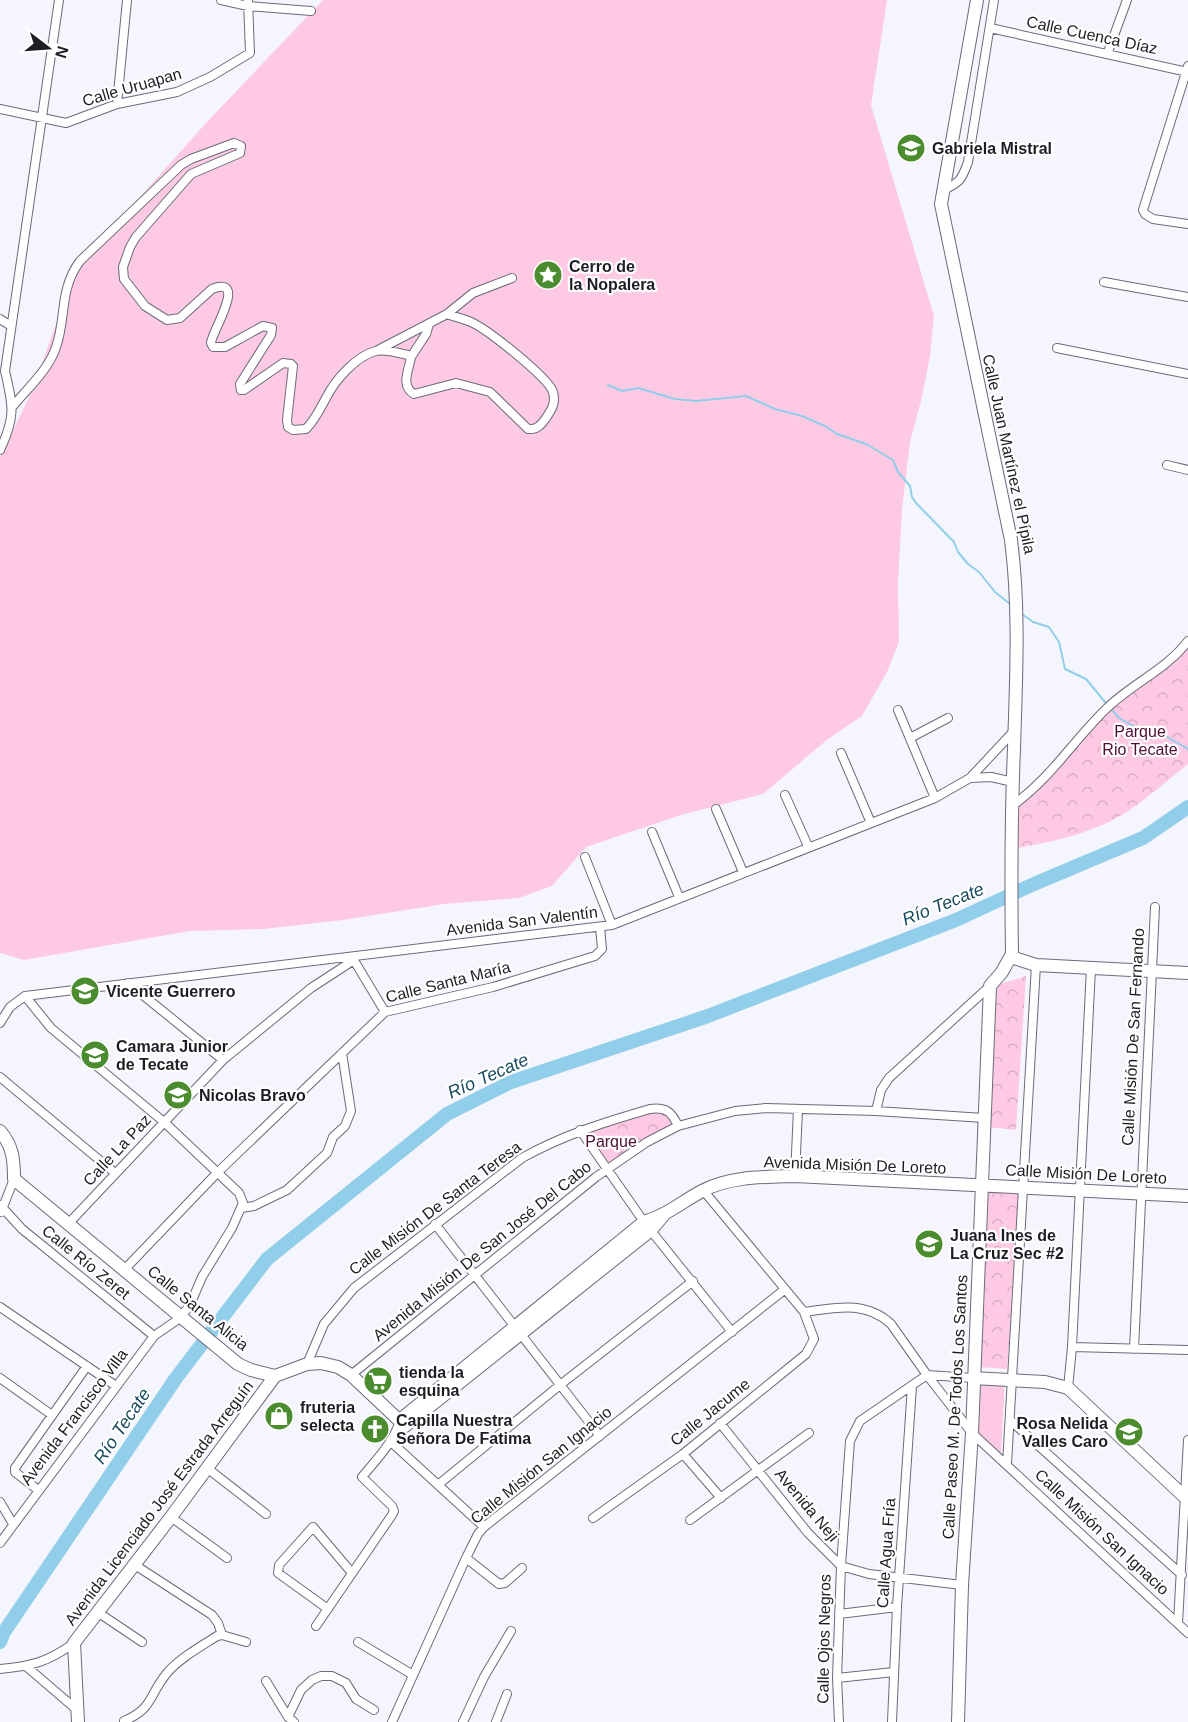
<svg xmlns="http://www.w3.org/2000/svg" width="1188" height="1722" font-family="Arial,sans-serif">
<defs>
<pattern id="park-crowns" width="20" height="18" patternUnits="userSpaceOnUse" patternTransform="scale(1.5)"><rect width="20" height="18" fill="#fecae3"/><path d="M2 6a3 3 0 1 1 6 0M12 15a3 3 0 1 1 6 0" fill="none" stroke="#d9adc3"/></pattern>
</defs>
<rect width="100%" height="100%" fill="#f5f5fd"/>
<!-- green -->
<path fill="#fecae3" d="M 323,0 L 887,0 L 871,105 L 934,316 L 930,356 L 922,397 L 910,442 L 902,509 L 898,583 L 899,642 L 887,672 L 862,716 L 828,739 L 763,794 L 681,815 L 586,847 L 552,886 L 519,898 L 444,904 L 343,920 L 263,929 L 190,931 L 24,960 L 0,953 L 0,457 L 32,391 L 76,269 L 205,124 Z
M 978,1377 L 1005,1380 L 1001,1453 L 976,1435 Z"/>
<!-- park -->
<path fill="url(#park-crowns)" d="M 1188,640 L 1188,764 C 1169,779 1150,796 1130,810 C 1095,833 1053,842 1012,849 L 1013,801 L 1033,787 L 1093,718 Z
M 1026,976 L 1016,1130 L 988,1127 L 994,986 Z
M 642,1106 L 668,1106 L 674,1127 L 606,1169 L 578,1131 Z
M 987,1190 L 1020,1194 L 1007,1369 L 980,1367 Z"/>
<g fill="none" stroke-linecap="round" stroke-linejoin="round">
<!-- stream -->
<path stroke="#91cee9" stroke-width="2" d="M 608,385 L 622,391 L 638,388 L 675,399 L 696,401 L 746,396 L 775,409 L 802,416 L 825,426 L 837,434 L 866,444 L 893,460 L 898,472 L 910,486 L 912,497 L 916,503 L 954,542 L 958,552 L 968,564 L 979,572 L 995,592 L 1010,604
M 1022,614 L 1033,622 L 1049,627 L 1059,642 L 1065,669 L 1086,679 L 1105,702
M 1113,711 L 1119,718 L 1131,725 L 1152,733 L 1162,734 L 1188,749"/>
<!-- river -->
<path stroke="#91cee9" stroke-width="14" d="M 0,1642 L 4,1632 L 176,1378 L 267,1259 L 447,1114 L 511,1082 L 708,1016 L 956,920 L 1034,884 L 1143,838 L 1188,807"/>
<!-- street casing -->
<g stroke="#6b6a7a" stroke-width="10">
<path id="street" d="M 221,0 L 248,6 L 311,11
M 990,28 L 1188,72
M 1108,52 L 1127,0
M 1188,66 L 1143,210 L 1145,214 L 1153,219 L 1188,224
M 117,104 L 127,0
M 0,109 L 66,123 L 117,104 L 177,92 L 210,77 L 250,53 L 248,0
M 943,190 C 960,183 962,179 968,162 L 994,0
M 1104,282 L 1188,297
M 0,319 L 11,326
M 1057,348 L 1188,374
M 378,350 L 447,314 L 473,293 L 512,278
M 411,357 L 426,334 L 429,324
M 13,406 C 27,389 47,371 55,350 C 67,320 58,291 80,261 L 181,165 L 191,159 L 234,143 L 241,146 L 240,153 L 191,174 L 136,237 L 130,247 L 123,267 L 124,279 L 145,306 L 167,320 L 180,318 L 212,289 C 249,275 211,333 211,343 L 213,347 L 225,347 L 263,326 L 272,328 L 271,335 L 240,384 L 241,390 L 244,390 L 283,363 L 291,364 L 293,366 L 287,420 L 288,427 L 293,430 L 306,429 C 315,420 320,409 326,398 C 335,380 356,356 376,351 C 385,349 399,353 408,355 L 411,357 C 409,370 400,386 414,394 L 456,383 L 490,392 L 528,429 C 537,430 541,425 546,418 C 552,409 556,403 553,392 C 548,377 489,331 473,323 C 465,319 455,317 447,314
M 0,450 C 16,416 13,406 5,371 L 59,0
M 1167,465 L 1188,470
M 898,710 L 935,798
M 910,738 L 948,718
M 841,753 L 871,823
M 970,778 L 991,777 L 1013,782
M 785,795 L 808,846
M 1012,806 C 1052,777 1072,742 1106,709 C 1131,684 1166,670 1188,641
M 716,809 L 743,872
M 652,832 L 679,897
M 585,857 L 612,925
M 352,957 L 385,1012
M 128,983 L 223,1060
M 0,1023 L 10,1007 L 25,996 L 612,925 L 935,798 L 970,778 L 1014,731
M 0,1077 L 115,1173
M 876,1111 L 881,1090 L 889,1078 L 990,986
M 580,1130 L 644,1222 L 732,1332
M 795,1176 L 798,1109
M 703,1190 L 804,1312 C 835,1308 865,1300 891,1324 L 927,1375 L 972,1433 L 1188,1633
M 0,1205 L 22,1229 L 154,1336
M 241,1208 L 254,1206 L 287,1190 L 327,1153 L 333,1137 L 345,1126 L 351,1111 L 342,1053
M 1,1212 L 14,1179
M 68,1224 L 223,1060 L 311,988 L 354,960
M 435,1224 L 600,1436
M 125,1269 L 217,1173 L 385,1012 L 493,987 L 595,956 L 602,949 L 600,927
M 0,1307 L 116,1386
M 1072,1347 L 1188,1350
M 1134,1349 L 1155,907
M 307,1364 L 324,1324 L 354,1288 L 522,1158 C 563,1135 605,1122 650,1109 C 666,1107 672,1112 678,1126
M 351,1375 L 596,1177 L 647,1142 L 678,1126 L 735,1111 L 766,1108 L 876,1111 L 984,1118
M 0,1378 L 52,1415
M 1068,1388 L 1072,1347 L 1091,968
M 1010,1420 L 1182,1575
M 720,1423 L 808,1533 L 841,1566 L 869,1574 L 962,1585
M 390,1441 L 484,1527
M 683,1454 L 721,1498
M 1007,1464 L 1036,965
M 207,1468 L 266,1514
M 439,1484 L 560,1385 L 693,1281
M 38,1490 L 15,1472 L 15,1468 L 87,1366
M 0,1502 L 13,1524
M 171,1517 L 227,1558
M 593,1518 L 683,1454 L 806,1354 L 814,1339 L 804,1312
M 690,1520 L 809,1433
M 0,1543 L 154,1336 L 180,1318 L 190,1305 L 202,1277 L 232,1228 L 243,1203 L 239,1193 L 164,1122 L 51,1028 L 25,996
M 466,1558 L 499,1584 L 505,1583 L 522,1568
M 135,1565 L 212,1615 L 218,1623 L 222,1635
M 328,1609 L 278,1573 L 279,1565 L 313,1527 L 352,1573
M 99,1613 L 142,1642
M 839,1614 L 897,1607
M 1178,1623 L 1188,1440
M 316,1626 L 392,1515 L 394,1511 L 392,1506 L 362,1477 C 376,1460 394,1442 400,1420
M 358,1642 L 413,1675
M 27,1667 L 77,1710
M 0,1669 C 32,1666 48,1662 74,1643
M 837,1678 L 894,1672
M 266,1681 L 288,1717 L 294,1722
M 288,1717 L 301,1690 L 312,1680 L 321,1676 L 332,1676 L 346,1683 L 356,1699 L 374,1710
M 124,1721 C 154,1708 148,1696 167,1673 C 180,1658 200,1647 217,1636 L 222,1635 L 246,1642
M 392,1722 L 466,1558 L 478,1534 L 484,1527 L 784,1290
M 463,1722 L 484,1677 L 511,1631
M 496,1722 L 507,1694
M 839,1722 L 837,1678 L 841,1566 L 850,1441 L 860,1421 L 927,1375 L 973,1378
M 892,1722 L 897,1607 L 912,1386"/>
</g>
<!-- secondary casing -->
<g stroke="#6b6a7a" stroke-width="14">
<path id="secondary" d="M 1011,957 L 1036,965 L 1188,973
M 0,1131 C 13,1146 14,1160 14,1179 L 238,1364 L 251,1370 L 275,1376 L 307,1364 L 321,1363 L 338,1367 L 351,1375 L 405,1426 L 651,1230 L 663,1216
M 973,1378 L 1045,1382 L 1068,1388 L 1188,1500
M 400,1420 L 644,1222 C 669,1214 680,1203 702,1191 C 730,1176 765,1177 795,1176 L 1188,1196
M 78,1722 L 74,1643 L 171,1517 L 275,1376
M 958,1722 L 962,1585 L 972,1433 L 990,986 L 1002,972 L 1012,954 C 1011,885 1011,817 1014,749 C 1016,679 1020,609 1011,540 L 941,204 L 977,0"/>
</g>
<!-- street -->
<use href="#street" stroke="#fff" stroke-width="8"/>
<!-- secondary -->
<use href="#secondary" stroke="#fff" stroke-width="12"/>
</g>
<!-- icons -->
<defs>
<g id="school-disc" transform="scale(1.5)"><circle r="9.5" fill="#4a8c2e" stroke="#fff"/><path d="M0-5L7-2L0 1L-7-2ZM-4 1L0 2.5L4 1V4Q0 6-4 4Z" fill="#fff"/></g>
<g id="sight-disc" transform="scale(1.5)"><circle r="9.5" fill="#4a8c2e" stroke="#fff"/><path d="M0-6L1.8-2.2L6-1.7L2.9 1.2L3.7 5.4L0 3.3L-3.7 5.4L-2.9 1.2L-6-1.7L-1.8-2.2Z" fill="#fff"/></g>
<g id="supermarket-disc" transform="scale(1.5)"><circle r="9.5" fill="#4a8c2e" stroke="#fff"/><path d="M-6-5.5h2.5l.6 2H6L4.5 2H-2.5L-4.4-4H-6ZM-1.5 3.2a1.3 1.3 0 1 0 .1 0ZM3 3.2a1.3 1.3 0 1 0 .1 0Z" fill="#fff"/></g>
<g id="shop-disc" transform="scale(1.5)"><circle r="9.5" fill="#4a8c2e" stroke="#fff"/><path d="M-5-2.5h2.3a2.7 3.5 0 0 1 5.4 0H5L5.5 6h-11ZM-1.5-2.5h3a1.5 2.3 0 0 0-3 0Z" fill="#fff"/></g>
<g id="church-disc" transform="scale(1.5)"><circle r="9.5" fill="#4a8c2e" stroke="#fff"/><path d="M-1.2-6h2.4v3.5h3.3v2.4h-3.3V6h-2.4V-.1h-3.3v-2.4h3.3Z" fill="#fff"/></g>
</defs>
<g fill-rule="evenodd">
<use href="#school-disc" x="911" y="148"/>
<use href="#sight-disc" x="548" y="275"/>
<use href="#school-disc" x="85" y="991"/>
<use href="#school-disc" x="95" y="1055"/>
<use href="#school-disc" x="178" y="1095"/>
<use href="#school-disc" x="929" y="1244"/>
<use href="#supermarket-disc" x="378" y="1381"/>
<use href="#shop-disc" x="279" y="1416"/>
<use href="#church-disc" x="375" y="1429"/>
<use href="#school-disc" x="1129" y="1432"/>
</g>
<g text-anchor="middle" dominant-baseline="central" stroke-width="4.5" stroke-linejoin="round" paint-order="stroke">
<!-- street labels -->
<g font-size="16" fill="#1e1d24" stroke="#fff">
<text transform="translate(1092 35) rotate(12)">Calle Cuenca Díaz</text>
<text transform="translate(132 87) rotate(-16)">Calle Uruapan</text>
<text transform="translate(1009 454) rotate(78)">Calle Juan Martínez el Pípila</text>
<text transform="translate(522 921) rotate(-7)">Avenida San Valentín</text>
<text transform="translate(448 982) rotate(-14)">Calle Santa María</text>
<text transform="translate(1133 1037) rotate(-87)">Calle Misión De San Fernando</text>
<text transform="translate(117 1150) rotate(-47)">Calle La Paz</text>
<text transform="translate(855 1165) rotate(2)">Avenida Misión De Loreto</text>
<text transform="translate(1086 1174) rotate(3)">Calle Misión De Loreto</text>
<text transform="translate(435 1208) rotate(-37)">Calle Misión De Santa Teresa</text>
<text transform="translate(482 1251) rotate(-39)">Avenida Misión De San José Del Cabo</text>
<text transform="translate(86 1262) rotate(39)">Calle Río Zeret</text>
<text transform="translate(198 1308) rotate(39)">Calle Santa Alicia</text>
<text transform="translate(955 1407) rotate(-87)">Calle Paseo M. De Todos Los Santos</text>
<text transform="translate(710 1412) rotate(-39)">Calle Jacume</text>
<text transform="translate(74 1417) rotate(-53)">Avenida Francisco Villa</text>
<text transform="translate(541 1465) rotate(-39)">Calle Misión San Ignacio</text>
<text transform="translate(159 1503) rotate(-53)">Avenida Licenciado José Estrada Arreguín</text>
<text transform="translate(807 1505) rotate(50)">Avenida Neji</text>
<text transform="translate(1102 1532) rotate(43)">Calle Misión San Ignacio</text>
<text transform="translate(886 1553) rotate(-86)">Calle Agua Fría</text>
<text transform="translate(824 1639) rotate(-89)">Calle Ojos Negros</text>
</g>
<!-- poi labels -->
<g font-size="16" font-weight="bold" fill="#1e1d24" stroke="#fff" text-anchor="start">
<text x="932" y="148">Gabriela Mistral</text>
<text x="569" y="266">Cerro de<tspan x="569" dy="18">la Nopalera</tspan></text>
<text x="106" y="991">Vicente Guerrero</text>
<text x="116" y="1046">Camara Junior<tspan x="116" dy="18">de Tecate</tspan></text>
<text x="199" y="1095">Nicolas Bravo</text>
<text x="950" y="1235">Juana Ines de<tspan x="950" dy="18">La Cruz Sec #2</tspan></text>
<text x="399" y="1372">tienda la<tspan x="399" dy="18">esquina</tspan></text>
<text x="300" y="1407">fruteria<tspan x="300" dy="18">selecta</tspan></text>
<text x="396" y="1420">Capilla Nuestra<tspan x="396" dy="18">Señora De Fatima</tspan></text>
<text x="1108" y="1423" text-anchor="end">Rosa Nelida<tspan x="1108" dy="18">Valles Caro</tspan></text>
</g>
<!-- park labels -->
<g font-size="16" fill="#4e0e35" stroke="#fff">
<text x="1140" y="731">Parque<tspan x="1140" dy="18">Rio Tecate</tspan></text>
<text x="611" y="1141">Parque</text>
</g>
<!-- water labels -->
<g font-size="18" font-style="italic" fill="#194b5f" stroke="#fff">
<text transform="translate(943 904) rotate(-22)">Río Tecate</text>
<text transform="translate(488 1076) rotate(-24)">Río Tecate</text>
<text transform="translate(122 1426) rotate(-56)">Río Tecate</text>
</g>
</g>
<!-- north arrow -->
<g transform="translate(48 48) rotate(107)" stroke="#ffffff" stroke-width="4.5" paint-order="stroke">
<path d="M0-4.5L10 22L0 15L-10 22Z" fill="#1e1d24"/>
<text y="-9" font-size="16" font-weight="bold" text-anchor="middle" fill="#1e1d24">N</text>
</g>
</svg>
